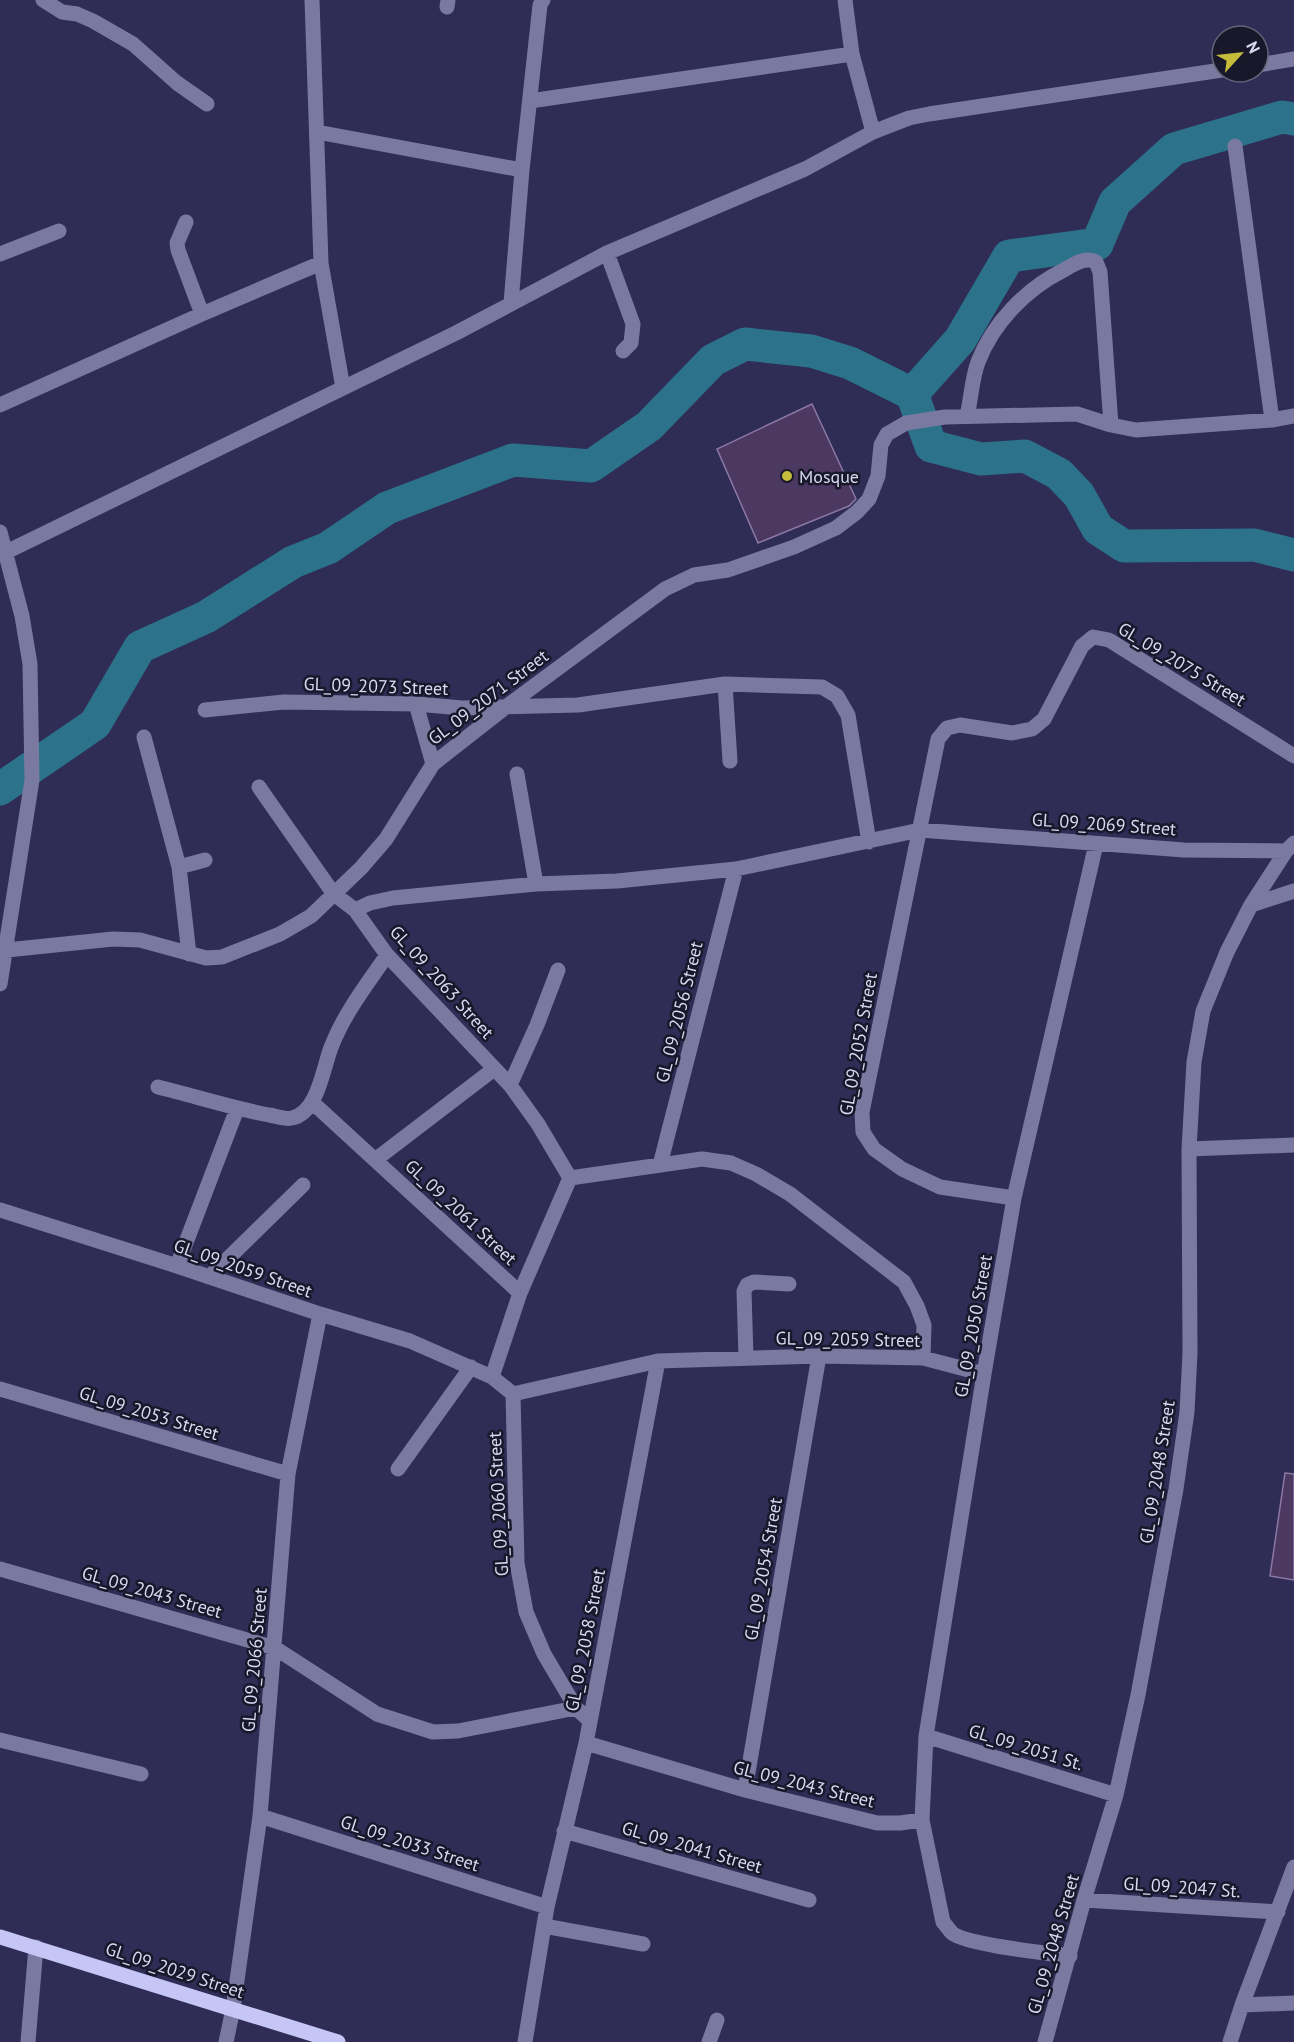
<svg xmlns="http://www.w3.org/2000/svg" width="1294" height="2042" font-family="'PT Sans',sans-serif">
<rect width="100%" height="100%" fill="#2f2c55"/>
<g fill="none" stroke-linecap="round" stroke-linejoin="round">
<!-- river -->
<path stroke="#2c728a" stroke-width="33" d="M 912,394 L 960,340 L 1009,256 L 1097,244 L 1115,202 L 1174,149 L 1282,117 L 1294,119
M 0,789 L 95,724 L 140,647 L 206,617 L 293,562 L 328,548 L 387,508 L 513,460 L 591,466 L 649,426 L 713,360 L 745,344 L 811,351 L 850,363 L 912,394 L 931,446 L 981,459 L 1025,456 L 1059,474 L 1079,495 L 1098,529 L 1124,546 L 1254,545 L 1294,555"/>
</g>
<!-- building -->
<path fill="#4b3961" stroke="#8c78a5" stroke-width="1.5" d="M 812,404 L 856,499 L 849,506 L 758,543 L 717,449 Z
M 1285,1473 L 1294,1474 L 1294,1580 L 1270,1576 Z"/>
<g fill="none" stroke-linecap="round" stroke-linejoin="round">
<!-- minor -->
<path stroke="#7a7aa1" stroke-width="15" d="M 43,0 L 62,12 L 77,14 L 93,21 L 133,44 L 177,83 L 207,104
M 312,0 L 321,263 L 343,388
M 845,0 L 852,54 L 873,132 L 909,118 L 929,114 L 1222,70
M 447,7 L 448,0
M 1258,65 L 1294,59
M 530,101 L 852,54
M 317,132 L 522,170
M 1235,146 L 1272,420 L 1294,416
M 186,222 L 177,243 L 178,250 L 202,314
M 607,253 L 633,324 L 631,343 L 623,351
M 0,254 L 59,231
M 511,303 L 522,170 L 540,5 L 543,0
M 0,405 L 202,314 L 321,263
M 967,416 C 971,399 972,378 978,362 C 993,323 1026,289 1062,271 C 1073,265 1085,256 1096,262 L 1100,272 L 1111,425
M 0,532 L 22,616 L 30,664 L 32,780 L 0,984
M 0,555 L 456,333 L 607,253 L 805,169 L 873,132
M 725,684 L 730,761
M 416,704 L 433,764
M 205,710 L 284,702 L 416,704 L 462,708 L 578,705 L 725,684 L 822,687 L 837,696 L 848,715 L 869,842
M 144,737 L 179,867 L 189,954
M 517,774 L 536,884
M 259,787 L 333,893 L 355,910 L 387,955 L 510,1085 L 538,1124 L 570,1178
M 179,867 L 205,860
M 1251,905 L 1294,891
M 355,910 L 370,903 L 393,898 L 536,884 L 617,881 L 736,869 L 920,830 L 1184,850 L 1286,851
M 7,950 L 113,939 L 140,940 L 206,958 L 222,957 L 280,934 L 311,916 L 361,868 L 386,839 L 433,764 L 507,706 L 665,589 L 694,575 L 728,570 L 794,547 L 836,528 L 857,512 L 869,499 L 878,476 L 881,445 L 887,434 L 906,423 L 945,417 L 1077,414 L 1111,425 L 1136,430 L 1272,420
M 510,1085 L 537,1025 L 558,970
M 158,1087 C 195,1096 232,1108 269,1115 C 276,1116 286,1120 292,1118 C 319,1112 323,1066 332,1045 C 345,1012 368,983 387,955
M 313,1103 L 520,1293
M 1189,1149 L 1294,1145
M 375,1160 L 494,1069
M 660,1165 L 736,869
M 570,1178 L 702,1159 L 731,1163 L 756,1174 L 790,1194 L 904,1282 L 917,1306 L 924,1325 L 923,1358
M 1014,1198 L 940,1187 L 902,1169 L 874,1149 L 863,1132 L 862,1112 L 938,739 L 947,728 L 960,725 L 1012,733 L 1032,729 L 1044,719 L 1082,646 L 1093,637 L 1109,640 L 1294,756
M 0,1210 L 177,1266 L 320,1314 L 410,1341 L 492,1377 L 513,1394
M 177,1266 L 237,1109
M 209,1277 L 303,1185
M 746,1358 L 744,1291 L 747,1285 L 754,1282 L 789,1284
M 492,1377 L 520,1293 L 570,1178
M 0,1389 L 288,1474
M 513,1394 L 658,1361 L 819,1356 L 923,1358 L 984,1374
M 513,1394 L 517,1563 L 526,1612 L 544,1654 L 576,1708
M 398,1469 L 471,1367
M 0,1569 L 275,1648 L 377,1714 L 433,1732 L 458,1731 L 576,1708 L 589,1720
M 926,1736 L 1116,1795
M 0,1740 L 141,1774
M 586,1743 L 745,1790 L 877,1823 L 900,1823 L 922,1820
M 745,1790 L 819,1356
M 260,1816 L 547,1907
M 564,1831 L 809,1900
M 1084,1900 L 1278,1912
M 544,1926 L 643,1944
M 1070,1956 C 1047,1953 967,1945 952,1933 C 949,1930 946,1925 943,1922 L 922,1820 L 926,1736 L 984,1374 L 1014,1198 L 1096,844
M 1242,2005 L 1294,2003
M 28,2042 L 36,1947
M 226,2042 L 233,2009 L 260,1816 L 288,1474 L 320,1314
M 525,2042 L 547,1907 L 586,1743 L 658,1361
M 709,2042 L 717,2020
M 1045,2042 L 1084,1900 L 1116,1795 L 1138,1695 L 1176,1489 L 1187,1412 L 1190,1353 L 1189,1149 L 1194,1062 L 1203,1011 L 1227,952 L 1251,905 L 1286,851 L 1294,843
M 1230,2042 L 1242,2005 L 1294,1867"/>
<!-- major -->
<path stroke="#c5c6f6" stroke-width="15" d="M 0,1937 L 338,2042"/>
</g>
<!-- markers -->
<circle fill="#c6bc3c" stroke="#18182a" stroke-width="2" cx="787" cy="476" r="6"/>
<g text-anchor="middle" dominant-baseline="central" stroke-width="5" stroke-linejoin="round" paint-order="stroke">
<!-- poi labels -->
<g font-size="18" fill="#d7d8f2" stroke="#18182a" text-anchor="start">
<text x="799" y="476">Mosque</text>
</g>
<!-- street labels -->
<g font-size="18" fill="#d7d8f2" stroke="#18182a">
<text transform="translate(1182 664) rotate(31)">GL_09_2075 Street</text>
<text transform="translate(376 686) rotate(2)">GL_09_2073 Street</text>
<text transform="translate(488 697) rotate(-37)">GL_09_2071 Street</text>
<text transform="translate(1104 824) rotate(4)">GL_09_2069 Street</text>
<text transform="translate(442 982) rotate(48)">GL_09_2063 Street</text>
<text transform="translate(679 1012) rotate(-76)">GL_09_2056 Street</text>
<text transform="translate(858 1044) rotate(-80)">GL_09_2052 Street</text>
<text transform="translate(461 1212) rotate(43)">GL_09_2061 Street</text>
<text transform="translate(243 1268) rotate(19)">GL_09_2059 Street</text>
<text transform="translate(973 1326) rotate(-80)">GL_09_2050 Street</text>
<text transform="translate(848 1339) rotate(1)">GL_09_2059 Street</text>
<text transform="translate(149 1413) rotate(17)">GL_09_2053 Street</text>
<text transform="translate(1157 1472) rotate(-81)">GL_09_2048 Street</text>
<text transform="translate(498 1504) rotate(-93)">GL_09_2060 Street</text>
<text transform="translate(763 1569) rotate(-80)">GL_09_2054 Street</text>
<text transform="translate(152 1592) rotate(16)">GL_09_2043 Street</text>
<text transform="translate(585 1640) rotate(-79)">GL_09_2058 Street</text>
<text transform="translate(254 1660) rotate(-85)">GL_09_2066 Street</text>
<text transform="translate(1026 1747) rotate(17)">GL_09_2051 St.</text>
<text transform="translate(804 1784) rotate(14)">GL_09_2043 Street</text>
<text transform="translate(410 1843) rotate(18)">GL_09_2033 Street</text>
<text transform="translate(692 1847) rotate(16)">GL_09_2041 Street</text>
<text transform="translate(1182 1887) rotate(4)">GL_09_2047 St.</text>
<text transform="translate(1053 1944) rotate(-74)">GL_09_2048 Street</text>
<text transform="translate(175 1970) rotate(18)">GL_09_2029 Street</text>
</g>
</g>
<!-- north arrow -->
<g transform="translate(1240 54) rotate(63)"><circle r="28" fill="#18182a" stroke="#64657a" stroke-width="1.5"/>
<path d="M0-4.5L10 22L0 15L-10 22Z" fill="#c6bc3c"/>
<text y="-9" font-size="16" font-weight="bold" text-anchor="middle" fill="#d7d8f2">N</text>
</g>
</svg>
